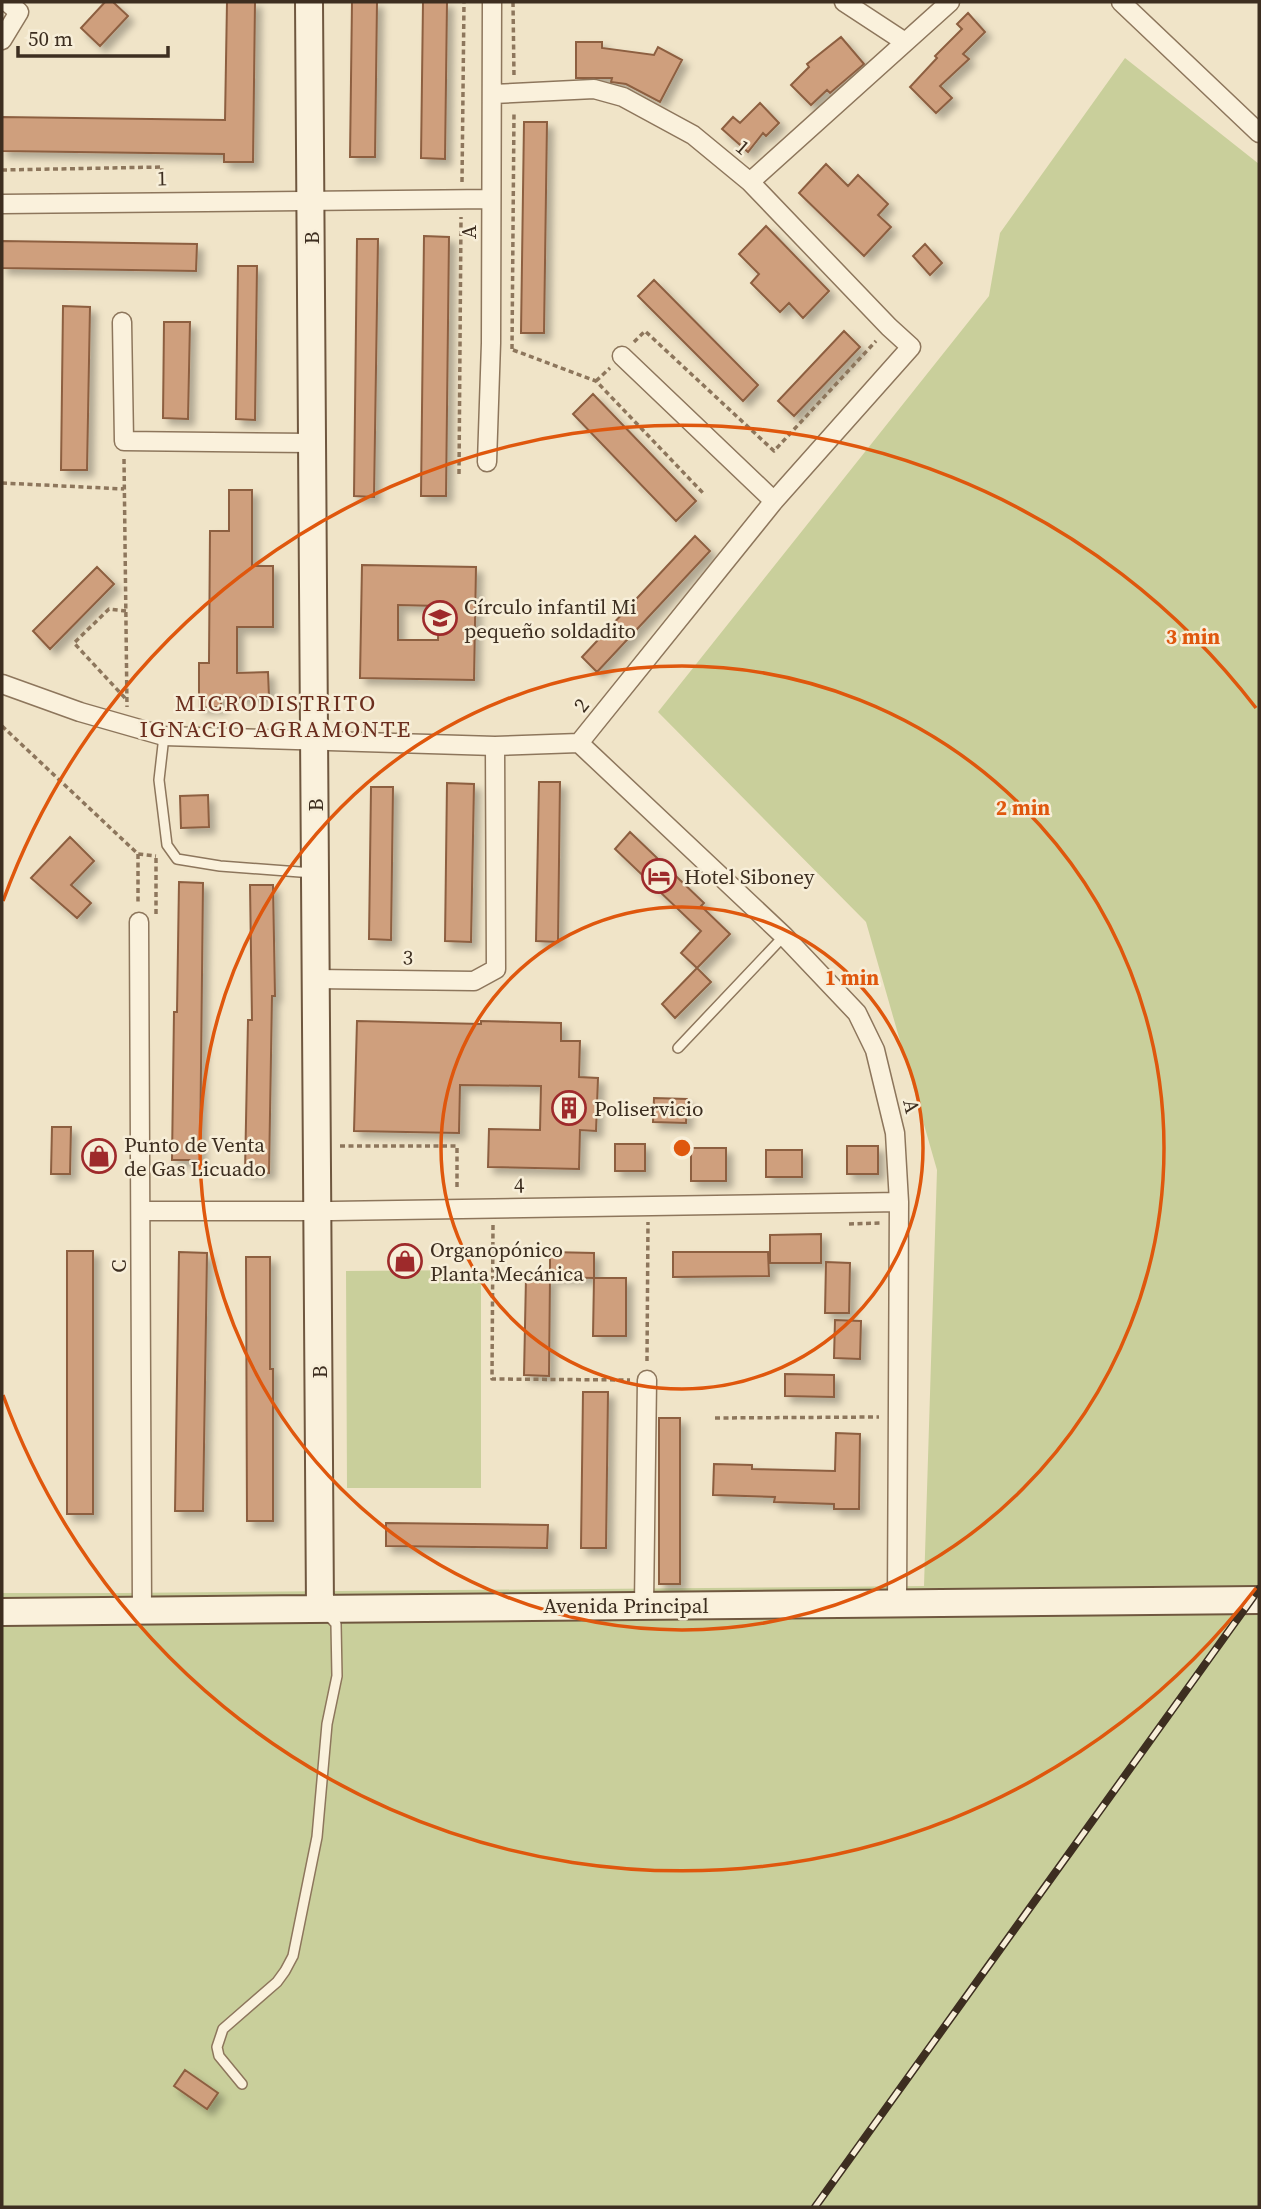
<svg xmlns="http://www.w3.org/2000/svg" width="1261" height="2209" font-family="'Source Serif 4',serif">
<defs>
<filter id="shadow"><feDropShadow dx="6" dy="6" stdDeviation="3.5" flood-color="#0004"/></filter>
</defs>
<rect width="100%" height="100%" fill="#f0e4c8"/>
<!-- green -->
<path fill="#c9cf9b" d="M 1125,58 L 1259,164 L 1259,2207 L 2,2207 L 2,1591 L 2,1593 L 124,1593 L 924,1586 L 937,1170 L 866,922 L 658,712 L 989,296 L 1000,233 Z
M 481,1270 L 481,1488 L 347,1488 L 346,1271 Z"/>
<!-- building -->
<path fill="#cf9f7d" stroke="#8d5f41" stroke-width="2" fill-rule="evenodd" filter="url(#shadow)" d="M 105,2 L 113,2 L 128,16 L 100,46 L 81,28 Z
M 227,2 L 255,2 L 253,162 L 224,162 L 224,154 L 2,151 L 2,117 L 225,120 Z
M 352,2 L 377,2 L 375,157 L 350,157 Z
M 423,2 L 447,2 L 445,159 L 421,158 Z
M 968,13 L 985,32 L 963,54 L 969,59 L 940,86 L 952,98 L 936,113 L 910,87 L 937,58 L 935,56 L 962,29 L 957,24 Z
M 841,37 L 864,64 L 830,93 L 827,90 L 811,105 L 791,85 L 809,67 L 807,64 Z
M 576,42 L 602,42 L 602,48 L 654,55 L 658,47 L 682,60 L 660,102 L 626,84 L 611,82 L 612,78 L 576,78 Z
M 760,103 L 779,123 L 766,136 L 763,133 L 748,152 L 722,129 L 733,117 L 740,123 Z
M 524,122 L 547,122 L 544,333 L 521,333 Z
M 826,164 L 848,186 L 858,175 L 888,204 L 878,215 L 891,227 L 864,256 L 799,193 Z
M 766,226 L 829,291 L 803,318 L 789,303 L 780,312 L 751,283 L 759,274 L 739,254 Z
M 424,236 L 449,237 L 446,496 L 421,496 Z
M 357,239 L 378,239 L 374,497 L 354,496 Z
M 2,241 L 197,244 L 196,271 L 2,268 Z
M 925,244 L 942,263 L 930,275 L 913,256 Z
M 238,266 L 257,266 L 255,420 L 236,419 Z
M 654,280 L 758,385 L 743,401 L 638,296 Z
M 63,306 L 90,307 L 87,470 L 61,470 Z
M 164,322 L 190,322 L 188,419 L 163,418 Z
M 844,331 L 860,347 L 794,416 L 778,401 Z
M 593,394 L 696,501 L 676,521 L 573,414 Z
M 229,490 L 252,490 L 252,566 L 273,566 L 273,627 L 237,627 L 237,673 L 268,672 L 269,697 L 221,698 L 221,707 L 199,707 L 199,663 L 209,663 L 210,531 L 229,531 Z
M 695,536 L 710,551 L 597,672 L 582,657 Z
M 362,565 L 476,567 L 474,680 L 360,678 ZM 398,605 L 439,606 L 438,640 L 398,640 Z
M 97,567 L 114,584 L 50,649 L 33,631 Z
M 539,782 L 560,782 L 558,942 L 536,941 Z
M 447,783 L 474,784 L 471,942 L 445,941 Z
M 371,787 L 393,787 L 391,940 L 369,939 Z
M 208,795 L 209,827 L 181,828 L 180,796 Z
M 630,832 L 704,903 L 701,906 L 730,934 L 697,968 L 681,953 L 701,931 L 615,849 Z
M 70,837 L 94,861 L 71,885 L 91,903 L 77,918 L 31,878 Z
M 179,882 L 203,883 L 200,1160 L 172,1160 L 174,1012 L 177,1012 Z
M 250,885 L 273,885 L 275,996 L 272,996 L 269,1173 L 245,1172 L 248,1020 L 252,1020 Z
M 697,968 L 711,982 L 675,1018 L 662,1004 Z
M 357,1021 L 481,1024 L 481,1021 L 561,1023 L 561,1041 L 580,1041 L 579,1077 L 598,1078 L 596,1131 L 580,1130 L 579,1169 L 488,1167 L 489,1129 L 540,1130 L 541,1086 L 460,1085 L 459,1133 L 354,1131 Z
M 654,1098 L 687,1099 L 686,1123 L 653,1122 Z
M 52,1127 L 71,1127 L 70,1174 L 51,1174 Z
M 615,1144 L 645,1144 L 645,1171 L 615,1171 Z
M 847,1146 L 878,1146 L 878,1174 L 847,1174 Z
M 691,1148 L 726,1148 L 726,1181 L 691,1181 Z
M 766,1150 L 802,1150 L 802,1177 L 766,1177 Z
M 821,1234 L 821,1263 L 770,1263 L 770,1235 Z
M 67,1251 L 93,1251 L 93,1514 L 67,1514 Z
M 179,1252 L 207,1253 L 203,1511 L 175,1511 Z
M 550,1252 L 594,1253 L 594,1278 L 550,1277 Z
M 673,1252 L 768,1252 L 769,1276 L 673,1277 Z
M 246,1257 L 270,1257 L 270,1369 L 273,1369 L 273,1521 L 247,1521 Z
M 826,1262 L 850,1263 L 849,1313 L 825,1313 Z
M 526,1277 L 550,1277 L 549,1376 L 524,1375 Z
M 594,1278 L 626,1278 L 626,1336 L 593,1336 Z
M 835,1320 L 861,1321 L 860,1359 L 834,1358 Z
M 785,1374 L 834,1375 L 834,1397 L 785,1396 Z
M 583,1392 L 608,1392 L 606,1548 L 581,1548 Z
M 659,1418 L 680,1418 L 680,1584 L 659,1584 Z
M 836,1433 L 860,1434 L 859,1509 L 834,1509 L 834,1504 L 774,1502 L 775,1497 L 713,1495 L 714,1464 L 752,1465 L 752,1469 L 835,1471 Z
M 386,1523 L 548,1525 L 547,1548 L 386,1546 Z
M 185,2070 L 218,2093 L 207,2109 L 174,2086 Z"/>
<g fill="none" stroke-linecap="round" stroke-linejoin="round">
<!-- lane casing -->
<g stroke="#8d765c" stroke-width="12">
<path id="lane" d="M 164,736 L 159,780 L 167,845 L 177,859 L 220,866 L 313,873
M 678,1048 L 784,936
M 242,2084 L 219,2056 L 217,2047 L 223,2029 L 277,1982 L 285,1971 L 293,1956 L 317,1837 L 327,1724 L 337,1676 L 336,1624 L 327,1614"/>
</g>
<!-- street casing -->
<g stroke="#8d765c" stroke-width="21">
<path id="street" d="M 844,2 L 905,42
M 1121,2 L 1259,133
M 2,40 L 19,12 L 7,2
M 750,182 L 950,2
M 2,204 L 491,199
M 122,322 L 124,441 L 312,443
M 622,356 L 774,501
M 487,462 L 491,343 L 492,2
M 2,684 L 80,712 L 164,736 L 495,746 L 579,743 L 774,501 L 911,347 L 889,327 L 750,182 L 693,135 L 623,97 L 594,89 L 493,94
M 579,743 L 784,936 L 857,1013 L 875,1050 L 895,1133 L 899,1202 L 897,1603
M 139,922 L 142,1611
M 316,979 L 474,981 L 496,969 L 495,746
M 141,1211 L 333,1211 L 899,1202
M 644,1605 L 647,1380"/>
</g>
<!-- secondary casing -->
<g stroke="#6f573f" stroke-width="30">
<path id="secondary" d="M 309,2 L 320,1608
M 2,1612 L 1259,1600"/>
</g>
<!-- path -->
<path stroke="#8d765c" stroke-width="3.5" stroke-dasharray="5 3.5" stroke-linecap="butt" d="M 513,2 L 514,77
M 2,170 L 162,167 L 161,184
M 462,182 L 464,2
M 634,342 L 645,331 L 774,451 L 876,341
M 512,349 L 514,112
M 513,350 L 596,381 L 703,493
M 596,381 L 610,368
M 124,459 L 127,707
M 459,474 L 461,217
M 2,483 L 124,489
M 125,698 L 74,643 L 109,609 L 126,611
M 2,726 L 138,854 L 156,856
M 138,854 L 138,904
M 156,914 L 156,856
M 340,1146 L 457,1146 L 457,1190
M 849,1224 L 883,1223
M 493,1225 L 492,1379 L 630,1380
M 647,1361 L 648,1222
M 715,1418 L 879,1417"/>
<!-- lane -->
<use href="#lane" stroke="#faf1dc" stroke-width="9"/>
<!-- street -->
<use href="#street" stroke="#faf1dc" stroke-width="18"/>
<!-- secondary -->
<use href="#secondary" stroke="#faf1dc" stroke-width="26"/>
<!-- rail casing -->
<g stroke="#3d2e20" stroke-width="8">
<path id="rail" d="M 815,2207 L 1259,1589"/>
</g>
<!-- rail -->
<use href="#rail" stroke="#f7eed8" stroke-width="5" stroke-dasharray="16" stroke-linecap="butt"/>
</g>
<!-- distance rings -->
<g fill="none" stroke="#df570d" stroke-width="3.5">
<circle cx="682" cy="1148" r="241"/>
<circle cx="682" cy="1148" r="482"/>
<path d="M1256 1588A723 723 0 0 1 3 1395M3 901A723 723 0 0 1 1256 708"/>
</g>
<!-- icons -->
<defs>
<g id="school-ring" transform="scale(1.75)"><circle r="9.5" fill="#f7eed8" stroke="#9e2a2b" stroke-width="1.5"/><path d="M0-5L7-2L0 1L-7-2ZM-4 1L0 2.5L4 1V4Q0 6-4 4Z" fill="#9e2a2b"/></g>
<g id="hotel-ring" transform="scale(1.75)"><circle r="9.5" fill="#f7eed8" stroke="#9e2a2b" stroke-width="1.5"/><path d="M-6-4.5h1.5V1H6V5H4.5V3h-9V5H-6ZM-4 0a1.8 1.8 0 1 1 3.6 0ZM.5 0V-2.5h3Q6-2.5 6 0Z" fill="#9e2a2b"/></g>
<g id="building-ring" transform="scale(1.75)"><circle r="9.5" fill="#f7eed8" stroke="#9e2a2b" stroke-width="1.5"/><path d="M-4-6H4V6H1V3H-1V6H-4ZM-2.5-4.3h1.7v1.8h-1.7ZM.8-4.3h1.7v1.8H.8ZM-2.5-1h1.7V.8h-1.7ZM.8-1h1.7V.8H.8Z" fill="#9e2a2b"/></g>
<g id="shop-ring" transform="scale(1.75)"><circle r="9.5" fill="#f7eed8" stroke="#9e2a2b" stroke-width="1.5"/><path d="M-5-2.5h2.3a2.7 3.5 0 0 1 5.4 0H5L5.5 6h-11ZM-1.5-2.5h3a1.5 2.3 0 0 0-3 0Z" fill="#9e2a2b"/></g>
</defs>
<g fill-rule="evenodd">
<use href="#school-ring" x="440" y="618"/>
<use href="#hotel-ring" x="659" y="876"/>
<use href="#building-ring" x="569" y="1108"/>
<use href="#shop-ring" x="99" y="1156"/>
<use href="#shop-ring" x="405" y="1261"/>
</g>
<g text-anchor="middle" dominant-baseline="central" stroke-width="5" stroke-linejoin="round" paint-order="stroke">
<!-- street labels -->
<g font-size="21" fill="#3d2e20" stroke="#f7eed8">
<text transform="translate(743 147) rotate(40)">1</text>
<text transform="translate(162 178) rotate(-1)">1</text>
<text transform="translate(468 232) rotate(-90)">A</text>
<text transform="translate(311 238) rotate(-90)">B</text>
<text transform="translate(581 705) rotate(-51)">2</text>
<text transform="translate(315 805) rotate(-90)">B</text>
<text transform="translate(408 957) rotate(1)">3</text>
<text transform="translate(912 1106) rotate(77)">A</text>
<text transform="translate(519 1185) rotate(-1)">4</text>
<text transform="translate(118 1266) rotate(-90)">C</text>
<text transform="translate(319 1372) rotate(-90)">B</text>
<text x="626" y="1605">Avenida Principal</text>
</g>
<!-- poi labels -->
<g font-size="21" fill="#3d2e20" stroke="#f7eed8" text-anchor="start">
<text x="464" y="606">Círculo infantil Mi<tspan x="464" dy="24">pequeño soldadito</tspan></text>
<text x="684" y="876">Hotel Siboney</text>
<text x="594" y="1108">Poliservicio</text>
<text x="124" y="1144">Punto de Venta<tspan x="124" dy="24">de Gas Licuado</tspan></text>
<text x="430" y="1249">Organopónico<tspan x="430" dy="24">Planta Mecánica</tspan></text>
</g>
<!-- neighbourhood labels -->
<g font-size="23" letter-spacing="2" fill="#6b2e1e" stroke="#f7eed8">
<text x="276" y="703">MICRODISTRITO<tspan x="276" dy="26">IGNACIO AGRAMONTE</tspan></text>
</g>
</g>
<circle cx="682" cy="1148" r="10" fill="#df570d" stroke="#f7eed8" stroke-width="3.5"/>
<g font-size="21" text-anchor="middle" font-weight="bold" fill="#df570d" stroke="#f7eed8" stroke-width="5" stroke-linejoin="round" paint-order="stroke">
<text x="1193" y="644">3 min</text>
<text x="1023" y="815">2 min</text>
<text x="852" y="985">1 min</text>
</g>
<!-- border -->
<rect width="1261" height="2209" fill="none" stroke="#3d2e20" stroke-width="7"/>
<!-- scale -->
<path d="M18 46v10h150v-10" fill="none" stroke="#3d2e20" stroke-width="3.5"/>
<text x="28" y="46" font-size="21" fill="#3d2e20" stroke="#f7eed8" stroke-width="5" paint-order="stroke">50 m</text>
</svg>
